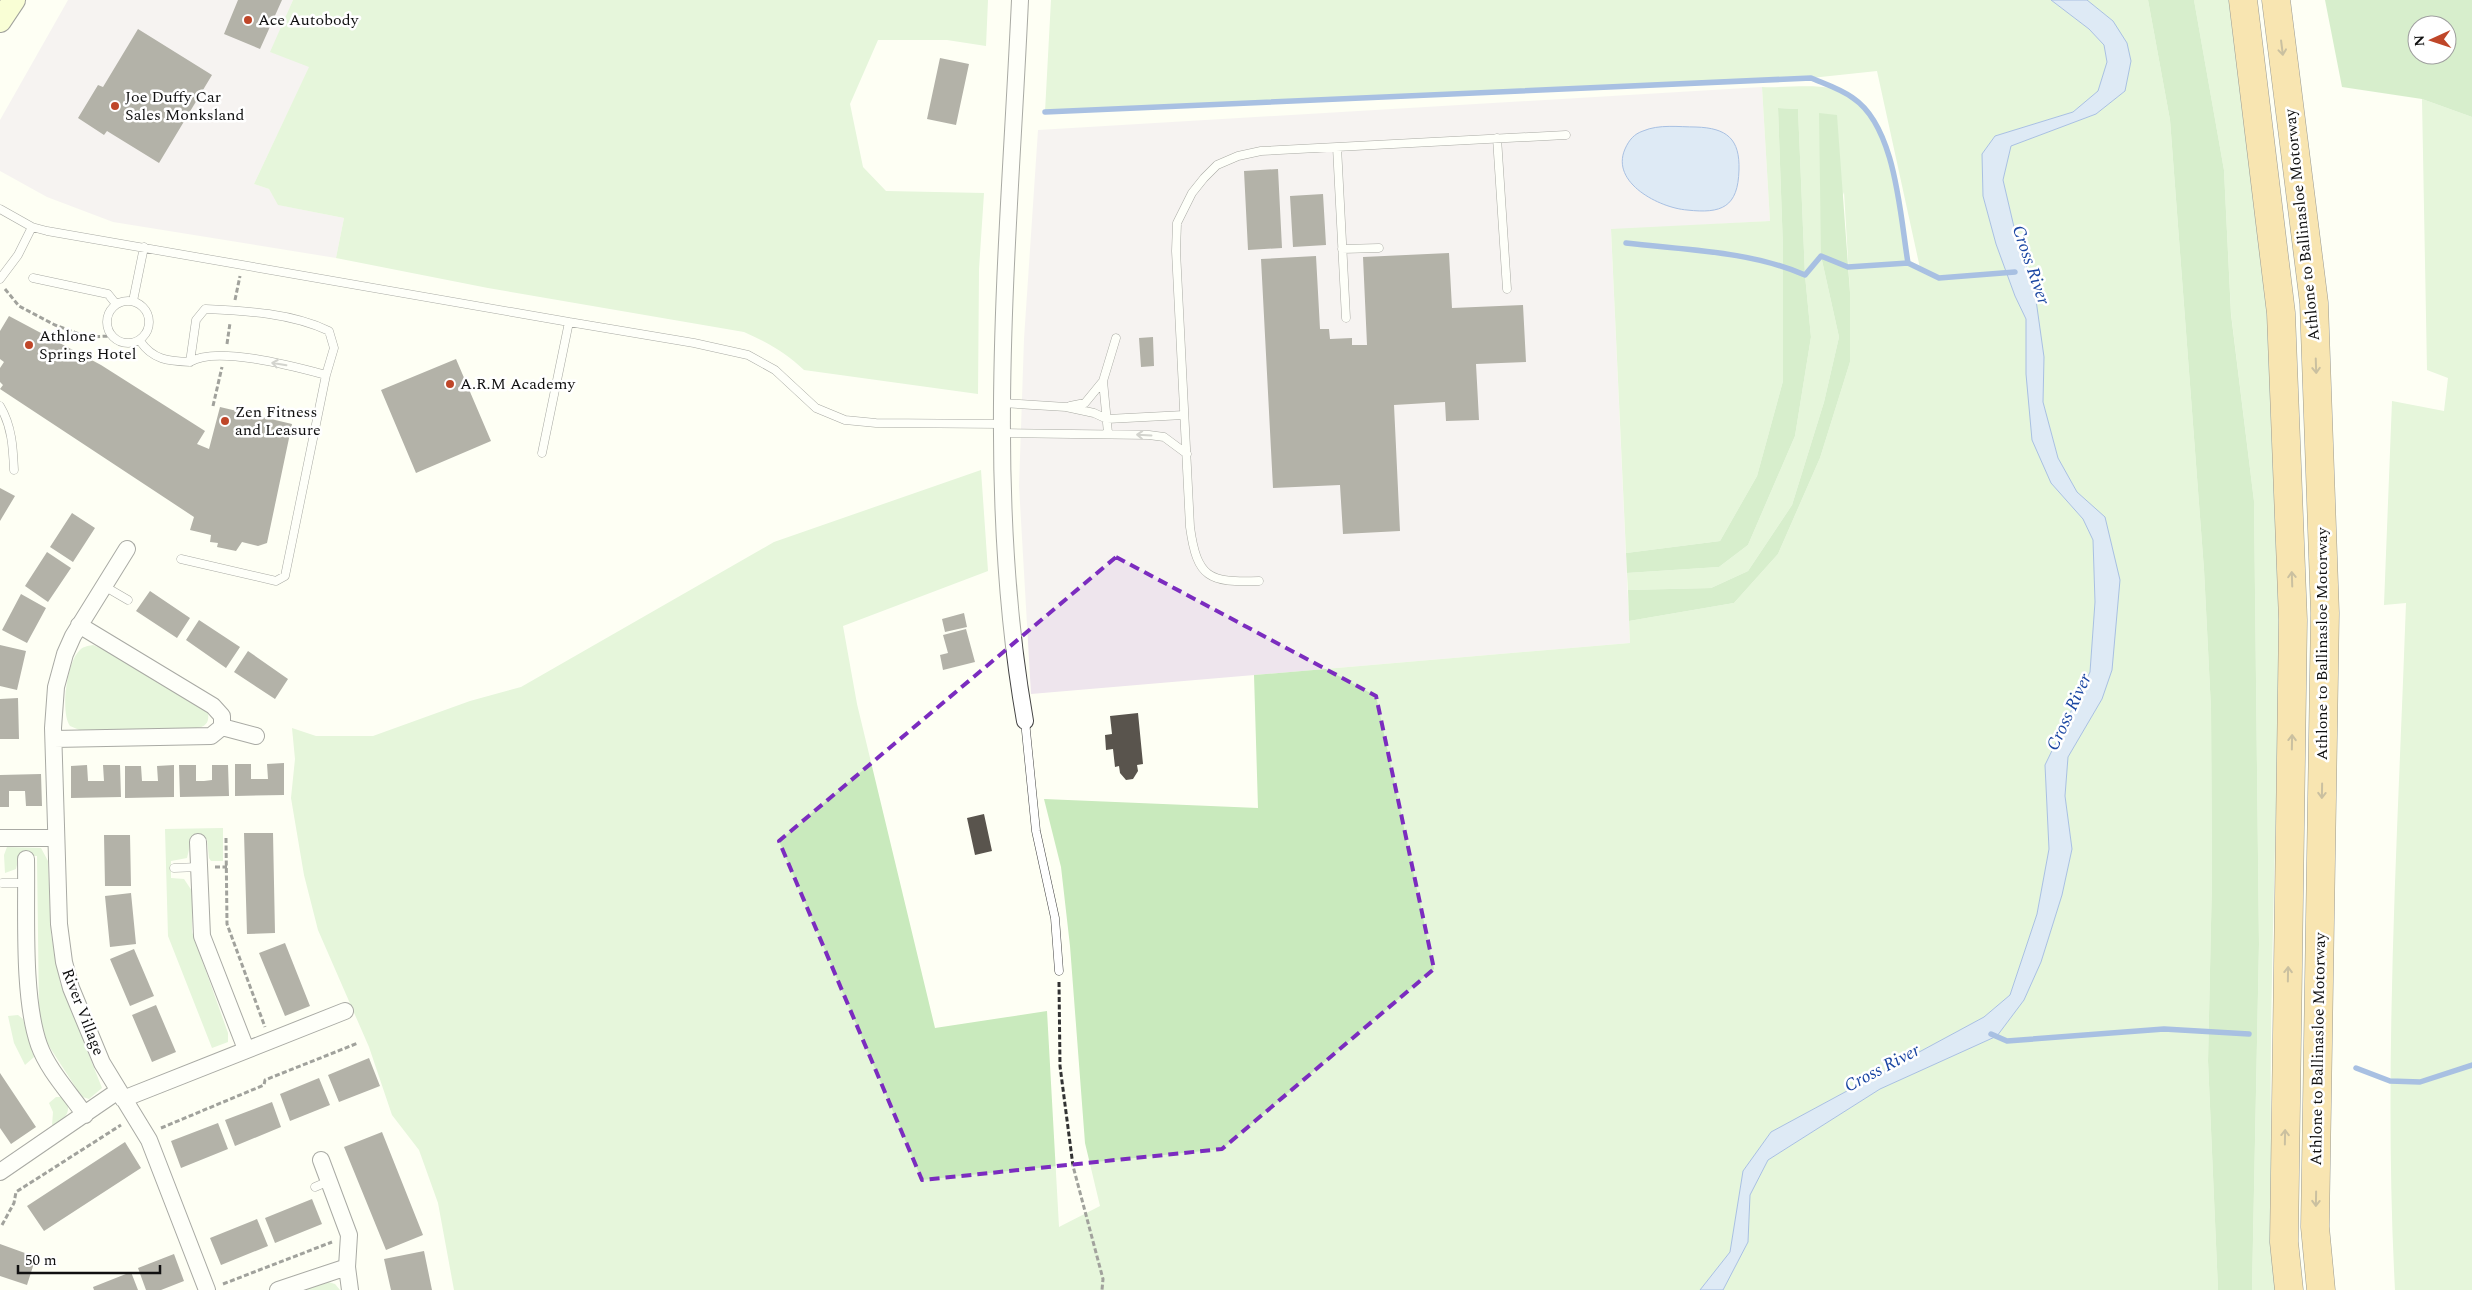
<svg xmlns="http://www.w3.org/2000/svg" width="2472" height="1290" font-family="Spectral,serif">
<rect width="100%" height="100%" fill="#fefff4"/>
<!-- industrial -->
<path fill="#eee5ed" d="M 68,0 L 293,0 L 271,52 L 310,66 L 254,184 L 269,189 L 279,205 L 344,218 L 336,258 L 113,222 L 47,197 L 0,171 L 0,120 Z
M 1762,87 L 1770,221 L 1611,230 L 1630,643 L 1031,694 L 1019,486 L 1024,339 L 1038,130 Z"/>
<!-- green -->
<path fill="#c9eabd" d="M 293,0 L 988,0 L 986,46 L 947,40 L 878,40 L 850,104 L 863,167 L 886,191 L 984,193 L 979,269 L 978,394 L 804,370 C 786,353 767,342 744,332 L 488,288 L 336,258 L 344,218 L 278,205 L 269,189 L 254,184 L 309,67 L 270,52 Z
M 1051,0 L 2051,0 L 2089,29 L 2104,45 L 2107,62 L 2098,91 L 2073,112 L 1995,136 L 1982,154 L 1983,196 L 1996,244 L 2015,296 L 2026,319 L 2026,374 L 2051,483 L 2083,519 L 2093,540 L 2095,602 L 2090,672 L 2045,765 L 2049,849 L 2037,914 L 2010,995 L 1984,1017 L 1771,1132 L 1743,1171 L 1730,1252 L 1700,1290 L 454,1290 L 438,1203 L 419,1150 L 392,1115 L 369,1047 L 318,930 L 304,875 L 291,798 L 295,759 L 292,728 L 316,736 L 373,736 L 470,701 L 521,687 L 774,542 L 981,470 L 988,571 L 843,626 L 857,704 L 935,1028 L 1047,1011 L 1059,1227 L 1100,1206 L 1085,1143 L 1070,946 L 1061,867 L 1044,799 L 1258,808 L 1254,675 L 1630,643 L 1629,621 L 1734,603 L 1778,554 L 1820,458 L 1850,362 L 1850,292 L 1844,192 L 1821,256 L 1839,337 L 1824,402 L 1792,505 L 1748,571 L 1711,588 L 1628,590 L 1627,573 L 1719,567 L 1748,545 L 1795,436 L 1811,337 L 1805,275 L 1798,109 L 1778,108 L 1783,249 L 1783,381 L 1757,476 L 1720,541 L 1626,553 L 1611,229 L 1770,221 L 1762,87 C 1784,88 1809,84 1831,88 C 1893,97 1900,214 1908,263 L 1920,268 L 1877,71 L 1811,78 L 1045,112 Z
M 2087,0 L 2148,0 L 2170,120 L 2204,570 L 2211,709 L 2212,878 L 2208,1061 L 2218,1290 L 1723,1290 L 1748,1242 L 1750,1195 L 1768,1160 L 1880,1089 L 1997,1036 L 2024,1000 L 2041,962 L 2062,895 L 2072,849 L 2065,796 L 2068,757 L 2102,699 L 2105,518 L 2077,492 L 2058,458 L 2043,402 L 2044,357 L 2003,180 L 2011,146 L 2096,114 L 2125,91 L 2113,21 Z
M 2194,0 L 2230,0 C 2242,94 2255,189 2265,284 C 2274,370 2276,457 2278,543 C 2283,792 2261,1041 2276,1290 L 2252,1290 L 2259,944 L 2254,501 L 2231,313 L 2224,170 Z
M 2422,99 L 2472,117 L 2472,1290 L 2395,1290 C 2383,1061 2398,832 2406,603 L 2384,605 L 2392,401 L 2444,411 L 2448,378 L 2427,370 Z
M 93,645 L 107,651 L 208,713 C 210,727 201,728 189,729 L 82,731 L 70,726 C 60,712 67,663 79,651 C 82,647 87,646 93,645 Z
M 223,828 L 223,861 L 211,861 L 209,858 L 207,839 L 191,841 L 187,858 L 171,861 L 171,878 L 184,879 L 192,891 L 192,932 L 228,1033 L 228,1042 L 212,1048 L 168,936 L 165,829 Z
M 7,847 L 41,848 L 48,861 L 51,934 L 60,982 L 102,1088 L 89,1099 L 83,1097 L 78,1091 L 47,1043 L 39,1013 L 37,856 L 19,856 L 16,869 L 5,873 L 4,855 Z
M 18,1015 L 23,1019 L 34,1057 L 25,1065 L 14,1043 L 8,1016 Z
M 56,1097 L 61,1097 L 67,1102 C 71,1115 63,1119 52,1126 L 53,1112 L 49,1103 Z
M 328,1282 L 335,1284 L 340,1290 L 303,1290 Z"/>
<!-- forest -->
<path fill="#a9da9c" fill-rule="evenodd" d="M 2148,0 L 2194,0 L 2224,170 L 2231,314 L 2254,501 L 2259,944 L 2252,1290 L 2218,1290 L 2208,1061 L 2212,878 L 2211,709 L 2204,570 L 2170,120 Z
M 2325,0 L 2472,0 L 2472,117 L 2422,99 L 2342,87 ZM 2417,25 L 2447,25 L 2447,55 L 2417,55 Z
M 1778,108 L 1798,109 L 1805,275 L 1811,337 L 1795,436 L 1748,545 L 1719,567 L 1627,573 L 1626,553 L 1720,541 L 1757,476 L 1783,381 L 1783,249 Z
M 1819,113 L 1837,115 L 1850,292 L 1850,362 L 1820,458 L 1778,554 L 1734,603 L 1629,621 L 1628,590 L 1711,588 L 1748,571 L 1792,505 L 1824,402 L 1839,337 L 1821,256 Z"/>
<!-- water -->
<path fill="#b9d1f5" stroke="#4173cc" d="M 2051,0 L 2087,0 L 2113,21 L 2127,43 L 2131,61 L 2125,91 L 2096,114 L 2011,146 L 2003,180 L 2014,227 L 2035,293 L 2044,357 L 2043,402 L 2058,458 L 2077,492 L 2105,517 L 2120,580 L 2112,670 L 2102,699 L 2068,757 L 2065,796 L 2072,849 L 2062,895 L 2041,962 L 2024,1000 L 1997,1036 L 1880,1089 L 1768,1160 L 1750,1195 L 1748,1242 L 1723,1290 L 1700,1290 L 1730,1252 L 1743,1171 L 1771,1132 L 1984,1017 L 2010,995 L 2037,914 L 2049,849 L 2045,765 L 2090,672 L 2095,602 L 2093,540 L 2083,519 L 2051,483 L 2032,440 L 2026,374 L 2026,319 L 2015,296 L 1996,244 L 1983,196 L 1982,154 L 1995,136 L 2073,112 L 2098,91 L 2107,62 L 2104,45 L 2089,29 Z
M 1696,127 C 1727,128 1740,139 1739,170 C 1738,207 1722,214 1687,210 C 1660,208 1610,183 1625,149 C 1629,140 1634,134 1643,131 C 1659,124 1679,127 1696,127 Z"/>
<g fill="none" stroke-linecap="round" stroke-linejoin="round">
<!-- stream -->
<path stroke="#4173cc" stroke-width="5.5" d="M 1045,112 L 1811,78 C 1825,84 1841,89 1853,98 C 1896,127 1900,215 1908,263 L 1939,278 L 2015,272
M 1626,243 C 1685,250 1750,251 1805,275 L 1821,256 L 1848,267 L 1908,263
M 1991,1034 L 2007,1041 L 2164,1029 L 2249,1034
M 2356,1068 L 2390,1081 L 2420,1082 L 2472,1065"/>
</g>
<!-- building -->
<path fill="#59544d" d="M 238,0 L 282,0 L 260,49 L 224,34 Z
M 138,29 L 212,75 L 159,163 L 107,131 L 104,135 L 78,118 L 98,85 L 103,87 Z
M 940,58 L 969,64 L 956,125 L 927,119 Z
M 1278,169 L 1282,248 L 1248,250 L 1244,171 Z
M 1323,194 L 1326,245 L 1293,247 L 1290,196 Z
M 1449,253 L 1452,308 L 1523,305 L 1526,362 L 1476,364 L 1479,420 L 1446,421 L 1445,402 L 1394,405 L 1400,531 L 1343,534 L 1340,485 L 1273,488 L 1261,259 L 1316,256 L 1320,329 L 1329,329 L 1330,339 L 1352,338 L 1352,345 L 1367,345 L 1363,257 Z
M 9,316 L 101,365 L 205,431 L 197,444 L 209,449 L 220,407 L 292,424 L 267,543 L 258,546 L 242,542 L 236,551 L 217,547 L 218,543 L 210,542 L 211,535 L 190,530 L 194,517 L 0,389 L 3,385 L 0,382 L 0,368 L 4,362 L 0,359 L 0,331 Z
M 1153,337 L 1154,366 L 1141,367 L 1139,338 Z
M 456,359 L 491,441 L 416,473 L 381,390 Z
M 0,488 L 15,496 L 0,521 Z
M 72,513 L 95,528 L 73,562 L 50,547 Z
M 47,552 L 71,568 L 48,602 L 25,586 Z
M 150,591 L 190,618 L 177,638 L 136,611 Z
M 21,594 L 46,608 L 27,643 L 2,630 Z
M 964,613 L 967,627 L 945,632 L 942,619 Z
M 199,620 L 240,647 L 226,668 L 186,640 Z
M 966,629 L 975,662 L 943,670 L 940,655 L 948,653 L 943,635 Z
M 0,645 L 26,651 L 17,690 L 0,686 Z
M 248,651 L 288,679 L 275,699 L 234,672 Z
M 18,698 L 19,739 L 0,739 L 0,699 Z
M 1138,713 L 1143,764 L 1137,765 L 1138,771 L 1133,779 L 1126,780 L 1120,773 L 1119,766 L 1115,767 L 1113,749 L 1106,750 L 1105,735 L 1112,734 L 1110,716 Z
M 284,763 L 284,795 L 235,796 L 235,764 L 251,764 L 251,779 L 268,779 L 267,764 Z
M 87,765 L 88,781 L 104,781 L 103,765 L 120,765 L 121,797 L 71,798 L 71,766 Z
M 174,765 L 174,797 L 125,798 L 125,766 L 141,766 L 142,781 L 158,781 L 157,766 Z
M 179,765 L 196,765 L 196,781 L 204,781 L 212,780 L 212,765 L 228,765 L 229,796 L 180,797 Z
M 41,774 L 42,806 L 26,806 L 25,791 L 9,791 L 9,807 L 0,807 L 0,775 Z
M 984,814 L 992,851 L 975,855 L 967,818 Z
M 244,833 L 273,833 L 275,933 L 247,934 Z
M 104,835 L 130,835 L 131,886 L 105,886 Z
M 131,893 L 136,944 L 110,947 L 105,896 Z
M 285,943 L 310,1006 L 285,1016 L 259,953 Z
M 134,949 L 154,996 L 130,1006 L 110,959 Z
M 156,1005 L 176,1052 L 152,1062 L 132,1015 Z
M 369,1058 L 380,1086 L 339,1102 L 328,1075 Z
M 0,1073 L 36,1127 L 11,1144 L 0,1128 Z
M 319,1078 L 330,1105 L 290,1121 L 280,1094 Z
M 272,1102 L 281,1127 L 235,1146 L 225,1120 Z
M 218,1123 L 228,1149 L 181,1168 L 171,1141 Z
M 382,1132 L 423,1235 L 386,1250 L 344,1147 Z
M 125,1142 L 141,1168 L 44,1231 L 27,1206 Z
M 312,1199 L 322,1224 L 275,1243 L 265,1218 Z
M 257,1219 L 268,1246 L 221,1265 L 210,1238 Z
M 0,1244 L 36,1257 L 27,1285 L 0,1276 Z
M 424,1251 L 432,1290 L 391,1290 L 384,1259 Z
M 174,1254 L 184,1281 L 161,1290 L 146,1290 L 138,1268 Z
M 131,1272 L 138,1290 L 94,1290 L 93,1287 Z"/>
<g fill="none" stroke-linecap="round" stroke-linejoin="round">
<!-- service casing -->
<g stroke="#434343" stroke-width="9">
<path id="service" d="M 1497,138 L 1507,289
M 1337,147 L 1346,318
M 0,209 L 32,227 L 47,231 L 569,322 L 542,453
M 1342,249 L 1379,248
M 33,278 L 108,294 L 116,304
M 0,279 L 18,255 L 32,227
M107 322a21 21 0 1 1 42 0a21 21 0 1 1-42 0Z
M 133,301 L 144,247
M 569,322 L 694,343 L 748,355 L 775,370 L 816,408 L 845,420 L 876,423 L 1002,424
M 140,341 C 153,360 168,361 190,362 L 196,320 L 205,309 C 247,311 291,313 329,331 L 334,348 L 326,375 L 285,576 L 276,581 L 181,559
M 190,362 C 216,345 296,367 326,375
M 1002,403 L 1066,407 L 1094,413 L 1107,419 L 1184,415
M 0,406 C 12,426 13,448 14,470
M 1070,406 L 1085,403 L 1103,381
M 1002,433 L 1149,435 L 1164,437 L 1187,454
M 1108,433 L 1103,381 L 1116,338
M 1259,581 C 1209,583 1197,578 1190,527 L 1176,251 L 1177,223 L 1192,193 L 1204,178 L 1217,165 L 1238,156 L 1261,151 L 1566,135
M 104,586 L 128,600
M 1025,721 L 1036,831 L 1055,918 L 1059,971
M 174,868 L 199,867
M 2,883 L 26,883
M 315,1187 L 329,1181"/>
</g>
<!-- minor casing -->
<g stroke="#434343" stroke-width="18">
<path id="minor" d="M 1020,0 C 1009,240 983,483 1025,721
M 127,549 L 73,636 L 65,654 L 56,687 L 53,728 L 59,924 L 64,962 L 71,988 L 102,1063 L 149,1140 L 207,1290
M 222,727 L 256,736
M 54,739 L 211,736 L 222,727 L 222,716 L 213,706 L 79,625
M 0,838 L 55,838
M 198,842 L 202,936 L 246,1049
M 26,859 C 27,911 22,997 39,1045 C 48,1070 69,1092 85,1115
M 123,1099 L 345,1011
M 321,1160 L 349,1235 L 347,1267 L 350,1290
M 0,1172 L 118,1091
M 278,1290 L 347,1267"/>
</g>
<!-- secondary casing -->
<g stroke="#323232" stroke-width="24">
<path id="secondary" d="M 0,21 L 14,0"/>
</g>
<!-- motorway casing -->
<g stroke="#212121" stroke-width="29">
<path id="motorway" d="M 2243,0 L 2281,313 L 2293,620 L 2284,1242 L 2289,1290
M 2276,0 L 2314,303 L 2325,613 L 2315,1227 L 2321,1290"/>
</g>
<!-- path -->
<path stroke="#323232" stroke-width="3" stroke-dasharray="5 2.5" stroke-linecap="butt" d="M 5,289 L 19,306 L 55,325 L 87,337 L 111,336
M 235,300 L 240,276
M 227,344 L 230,323
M 213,406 L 222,367
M 226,838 L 227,924 L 265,1027
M 215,867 L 227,867
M 1059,982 L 1060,1066 L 1073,1166 L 1103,1279 L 1102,1290
M 161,1128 L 264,1085 L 265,1080 L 358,1043
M 2,1225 L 14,1203 L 16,1192 L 121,1125
M 223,1284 L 332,1242"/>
<!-- service -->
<use href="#service" stroke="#fff" stroke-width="8"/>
<!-- minor -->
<use href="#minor" stroke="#fff" stroke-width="16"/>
<!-- secondary -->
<use href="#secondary" stroke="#f3fdb0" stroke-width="22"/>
<!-- motorway -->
<use href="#motorway" stroke="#f2c55f" stroke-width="28"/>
</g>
<!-- one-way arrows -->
<defs><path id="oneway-shaft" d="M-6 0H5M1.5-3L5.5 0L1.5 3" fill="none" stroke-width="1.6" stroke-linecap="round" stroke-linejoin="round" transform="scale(1.25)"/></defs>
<g stroke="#8c743b">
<use href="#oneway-shaft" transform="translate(2282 48) rotate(83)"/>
<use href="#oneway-shaft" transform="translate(2316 366) rotate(88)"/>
<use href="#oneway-shaft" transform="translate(2292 579) rotate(-92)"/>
<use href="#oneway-shaft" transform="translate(2292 742) rotate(-89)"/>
<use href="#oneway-shaft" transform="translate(2322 791) rotate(91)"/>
<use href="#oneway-shaft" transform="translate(2288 974) rotate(-89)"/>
<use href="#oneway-shaft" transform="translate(2285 1137) rotate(-89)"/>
<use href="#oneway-shaft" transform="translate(2316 1199) rotate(91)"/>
</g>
<g stroke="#9f9f9f">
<use href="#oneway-shaft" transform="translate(279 364) rotate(-171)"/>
<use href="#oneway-shaft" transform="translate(1144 435) rotate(-177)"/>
</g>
<!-- marked area -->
<path d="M0 0H2472V1290H0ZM 1116,557 L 1376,696 L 1434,969 L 1222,1149 L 922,1180 L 779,841 Z" fill="#fefff4" fill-opacity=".55" fill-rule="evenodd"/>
<path fill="none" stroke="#7b2cbf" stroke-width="4" stroke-dasharray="10 6" stroke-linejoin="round" d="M 1116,557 L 1376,696 L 1434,969 L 1222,1149 L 922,1180 L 779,841 Z"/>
<!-- markers -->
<g fill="#bf4629" stroke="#fff" stroke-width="2">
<circle cx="248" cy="20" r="5"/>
<circle cx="115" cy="106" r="5"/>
<circle cx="29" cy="345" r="5"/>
<circle cx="450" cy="384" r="5"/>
<circle cx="225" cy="421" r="5"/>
</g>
<g text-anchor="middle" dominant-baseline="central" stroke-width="5" stroke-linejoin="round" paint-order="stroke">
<!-- poi labels -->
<g font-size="16" fill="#101010" stroke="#fff" text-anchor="start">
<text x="258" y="20">Ace Autobody</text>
<text x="125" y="97">Joe Duffy Car<tspan x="125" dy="18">Sales Monksland</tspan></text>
<text x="39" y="336">Athlone<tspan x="39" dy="18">Springs Hotel</tspan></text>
<text x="460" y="384">A.R.M Academy</text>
<text x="235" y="412">Zen Fitness<tspan x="235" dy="18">and Leasure</tspan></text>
</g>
<!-- street labels -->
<g font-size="16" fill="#101010" stroke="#fff">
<text transform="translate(2302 225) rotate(-96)">Athlone to Ballinasloe Motorway</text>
<text transform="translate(2322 644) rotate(-90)">Athlone to Ballinasloe Motorway</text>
<text transform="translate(83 1012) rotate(69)">River Village</text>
<text transform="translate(2318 1049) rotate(-89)">Athlone to Ballinasloe Motorway</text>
</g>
<!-- water labels -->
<g font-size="18" font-style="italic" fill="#1a46a2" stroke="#fff">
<text transform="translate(2031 265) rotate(71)">Cross River</text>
<text transform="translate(2069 712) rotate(-65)">Cross River</text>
<text transform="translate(1882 1068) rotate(-28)">Cross River</text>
</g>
</g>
<!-- north arrow -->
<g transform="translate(2432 40) rotate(267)"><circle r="24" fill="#ffffff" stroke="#9f9f9f"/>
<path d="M0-4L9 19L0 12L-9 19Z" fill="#bf4629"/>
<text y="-8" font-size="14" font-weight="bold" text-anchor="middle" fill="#101010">N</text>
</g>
<!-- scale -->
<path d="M18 1265v8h142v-8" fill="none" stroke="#101010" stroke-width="2.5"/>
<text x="25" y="1265" font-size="15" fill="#101010" stroke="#ffffff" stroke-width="4" paint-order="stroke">50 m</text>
</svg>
